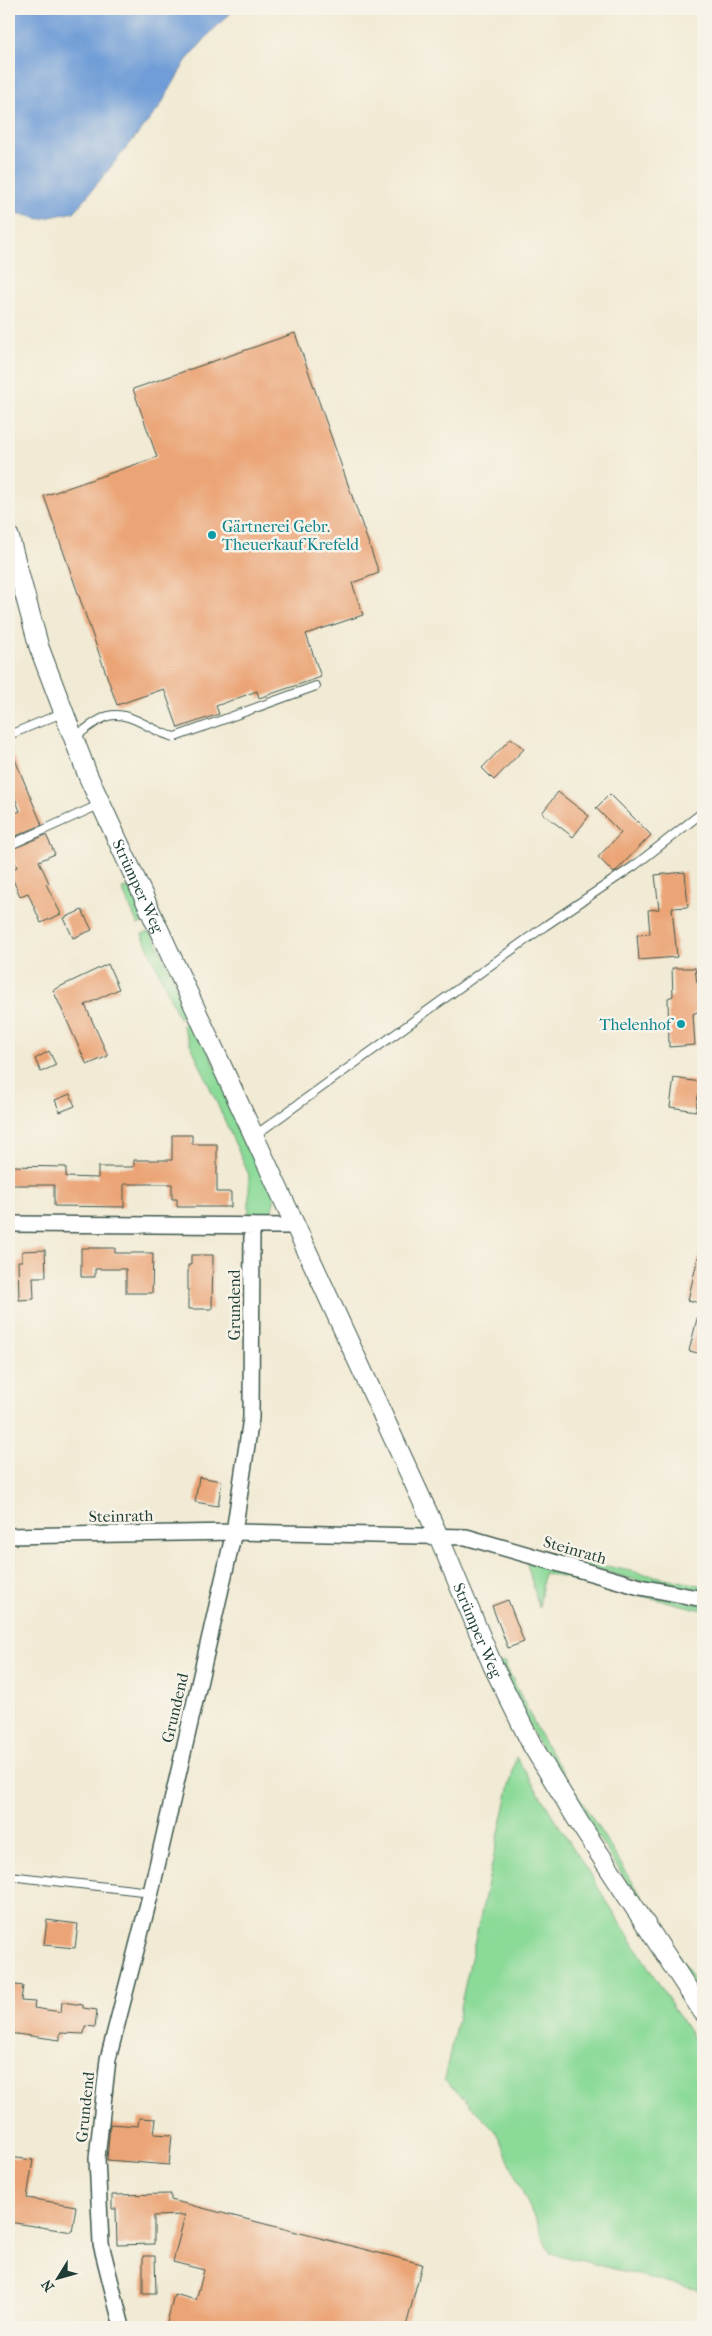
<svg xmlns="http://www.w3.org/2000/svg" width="712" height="2336" font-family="'IM FELL French Canon',serif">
<rect width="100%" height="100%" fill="#f7f3e8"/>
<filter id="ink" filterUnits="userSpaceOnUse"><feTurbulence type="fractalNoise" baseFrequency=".02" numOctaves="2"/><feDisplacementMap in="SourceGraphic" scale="10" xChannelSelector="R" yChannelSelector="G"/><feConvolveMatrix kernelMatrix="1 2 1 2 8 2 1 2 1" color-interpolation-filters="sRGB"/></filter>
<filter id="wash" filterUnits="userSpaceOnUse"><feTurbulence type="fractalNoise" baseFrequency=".0096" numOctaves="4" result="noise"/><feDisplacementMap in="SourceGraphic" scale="20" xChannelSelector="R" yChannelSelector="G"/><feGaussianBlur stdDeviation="1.12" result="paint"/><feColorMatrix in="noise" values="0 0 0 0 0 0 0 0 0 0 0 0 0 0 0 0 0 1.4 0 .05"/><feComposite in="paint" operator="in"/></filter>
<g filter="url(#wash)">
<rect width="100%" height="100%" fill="#f1ead4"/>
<!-- green -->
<path fill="#8bda98" stroke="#558c66" d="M 126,888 L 134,892 L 143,912 L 143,922 L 138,925 L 122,889 Z
M 149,932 L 155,938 L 186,1006 L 184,1015 L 179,1018 L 142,934 Z
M 187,1022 L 198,1029 L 275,1197 L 271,1215 L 263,1221 L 249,1222 L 249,1175 L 182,1025 Z
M 524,1549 L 703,1586 L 703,1594 L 643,1582 Z
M 526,1560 L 577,1577 L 703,1605 L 703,1610 L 544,1573 L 539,1608 Z
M 504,1662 L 541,1737 L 703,1994 L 703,2002 L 537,1741 L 499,1664 Z
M 516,1757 L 703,2054 L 703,2291 L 550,2253 L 495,2130 L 444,2079 Z"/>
<!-- water -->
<path fill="#6f9dd7" stroke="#476d86" d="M 9,9 L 235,9 L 211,32 L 186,61 L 159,108 L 74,212 L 40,219 L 9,211 Z"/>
<g id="blocks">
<!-- building -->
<path fill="#eba476" d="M 295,333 L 379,573 L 352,583 L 363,615 L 306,634 L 321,677 L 259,698 L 257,691 L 216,706 L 219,714 L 178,728 L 164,689 L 117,705 L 44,496 L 157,457 L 133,389 Z
M 511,738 L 524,749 L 494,780 L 482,768 Z
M 9,745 L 42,825 L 9,839 L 9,815 L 20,811 L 9,783 Z
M 558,792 L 589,816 L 573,837 L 542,813 Z
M 610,794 L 651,835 L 614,873 L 598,857 L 621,833 L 596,808 Z
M 46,835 L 55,854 L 39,861 L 49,883 L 46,884 L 61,914 L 41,923 L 28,893 L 20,896 L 9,871 L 17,867 L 10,850 Z
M 685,872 L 688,907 L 672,908 L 677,957 L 639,960 L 637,935 L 650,934 L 648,910 L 659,909 L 655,875 Z
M 82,910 L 92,930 L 73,938 L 64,918 Z
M 108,964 L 119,989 L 85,1005 L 108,1056 L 87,1065 L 53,990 Z
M 672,968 L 695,968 L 697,983 L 703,980 L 703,1009 L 693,1014 L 695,1045 L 669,1047 L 668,998 L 673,996 Z
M 49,1051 L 56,1065 L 41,1072 L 35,1059 Z
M 674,1078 L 700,1082 L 696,1111 L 670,1107 Z
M 70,1094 L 75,1106 L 60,1112 L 55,1100 Z
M 172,1135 L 192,1135 L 192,1144 L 217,1144 L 217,1192 L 231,1192 L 231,1207 L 177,1207 L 177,1199 L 172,1199 L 172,1184 L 124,1184 L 124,1207 L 54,1206 L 54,1185 L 9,1185 L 9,1166 L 66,1167 L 66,1177 L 98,1178 L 98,1167 L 134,1167 L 134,1160 L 172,1160 Z
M 81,1248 L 115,1248 L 115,1253 L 153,1253 L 152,1293 L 126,1293 L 126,1269 L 95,1269 L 95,1277 L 81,1277 Z
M 45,1250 L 46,1277 L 33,1277 L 34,1299 L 19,1300 L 18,1261 L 22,1261 L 22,1251 Z
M 191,1255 L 213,1255 L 212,1309 L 188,1309 L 188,1265 L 191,1265 Z
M 698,1257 L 703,1258 L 703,1304 L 688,1300 Z
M 698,1315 L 703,1315 L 703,1354 L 689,1351 Z
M 199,1477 L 222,1481 L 218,1506 L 195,1502 Z
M 508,1600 L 524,1642 L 508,1648 L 492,1606 Z
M 47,1920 L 78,1924 L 75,1948 L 44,1945 Z
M 9,1984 L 23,1986 L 21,2001 L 35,2002 L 34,2008 L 61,2012 L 62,2002 L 83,2005 L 83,2008 L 97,2010 L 95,2027 L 85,2026 L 84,2034 L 60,2033 L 60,2040 L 9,2033 Z
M 139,2118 L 156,2119 L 154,2134 L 172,2135 L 169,2165 L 107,2160 L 110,2124 L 138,2126 Z
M 9,2157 L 33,2160 L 27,2198 L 76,2206 L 72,2232 L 9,2222 Z
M 171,2194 L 171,2200 L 422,2264 L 406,2327 L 166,2327 L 174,2294 L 196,2300 L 204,2270 L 173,2262 L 185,2215 L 154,2216 L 154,2244 L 117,2245 L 116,2209 L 112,2209 L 112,2195 Z
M 143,2256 L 155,2256 L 156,2294 L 143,2294 Z"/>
</g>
</g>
<g filter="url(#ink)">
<use href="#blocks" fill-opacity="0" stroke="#3e574c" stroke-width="1"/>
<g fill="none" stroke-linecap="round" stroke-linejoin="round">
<!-- service casing -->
<g stroke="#3e574c" stroke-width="10">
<path id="service" d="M 9,735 L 62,713
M 75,737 C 85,730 96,720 108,716 C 131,710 153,733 175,737 L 316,686
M 10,845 L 101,804
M 254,1136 L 545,926 L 634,866 L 703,812
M 9,1876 L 151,1892"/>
</g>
<!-- minor casing -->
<g stroke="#3e574c" stroke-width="18">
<path id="minor" d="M 9,1224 L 295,1226
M 9,1536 L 234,1532 L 251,1418 L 252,1227
M 122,2327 L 101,2244 L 97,2158 L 108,2059 L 151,1892 L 234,1532 L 466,1537 L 640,1587 L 703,1599"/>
</g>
<!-- tertiary casing -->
<g stroke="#3e574c" stroke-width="21">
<g id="tertiary">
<path id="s1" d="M 9,536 L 39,647 L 88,776 L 438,1535 L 493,1666 L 532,1745 L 580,1824 L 703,2012"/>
</g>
</g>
<!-- service -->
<use href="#service" stroke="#fff" stroke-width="8"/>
<!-- minor -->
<use href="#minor" stroke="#fff" stroke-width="15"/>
<!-- tertiary -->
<use href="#tertiary" stroke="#fff" stroke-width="19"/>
</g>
</g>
<!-- markers -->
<g fill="#0f9aa8" stroke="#f7f3e8" stroke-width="2">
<circle cx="212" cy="535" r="5"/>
<circle cx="681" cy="1024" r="5"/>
</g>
<g text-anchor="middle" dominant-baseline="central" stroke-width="5" stroke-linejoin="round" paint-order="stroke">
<!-- culture labels -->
<g font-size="16" fill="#0d838f" stroke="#f7f3e8" text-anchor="start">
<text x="222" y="526">Gärtnerei Gebr.<tspan x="222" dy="18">Theuerkauf Krefeld</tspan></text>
<text x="671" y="1024" text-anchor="end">Thelenhof</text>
</g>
<!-- street labels -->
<g font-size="16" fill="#1f3d34" stroke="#f7f3e8">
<text stroke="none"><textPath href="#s1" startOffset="374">Strümper Weg</textPath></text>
<text transform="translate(234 1305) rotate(-90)">Grundend</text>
<text transform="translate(121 1516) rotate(-1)">Steinrath</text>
<text transform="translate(575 1550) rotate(16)">Steinrath</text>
<text stroke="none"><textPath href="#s1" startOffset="1192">Strümper Weg</textPath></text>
<text transform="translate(175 1708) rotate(-77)">Grundend</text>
<text transform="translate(85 2107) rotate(-84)">Grundend</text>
</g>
</g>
<!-- margin -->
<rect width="712" height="2336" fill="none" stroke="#f7f3e8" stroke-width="30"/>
<!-- north arrow -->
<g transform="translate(58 2278) rotate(233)" stroke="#f7f3e8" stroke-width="4" paint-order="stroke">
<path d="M0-4L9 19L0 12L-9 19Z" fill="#1f3d34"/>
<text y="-8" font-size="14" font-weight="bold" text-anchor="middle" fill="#1f3d34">N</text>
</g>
</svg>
